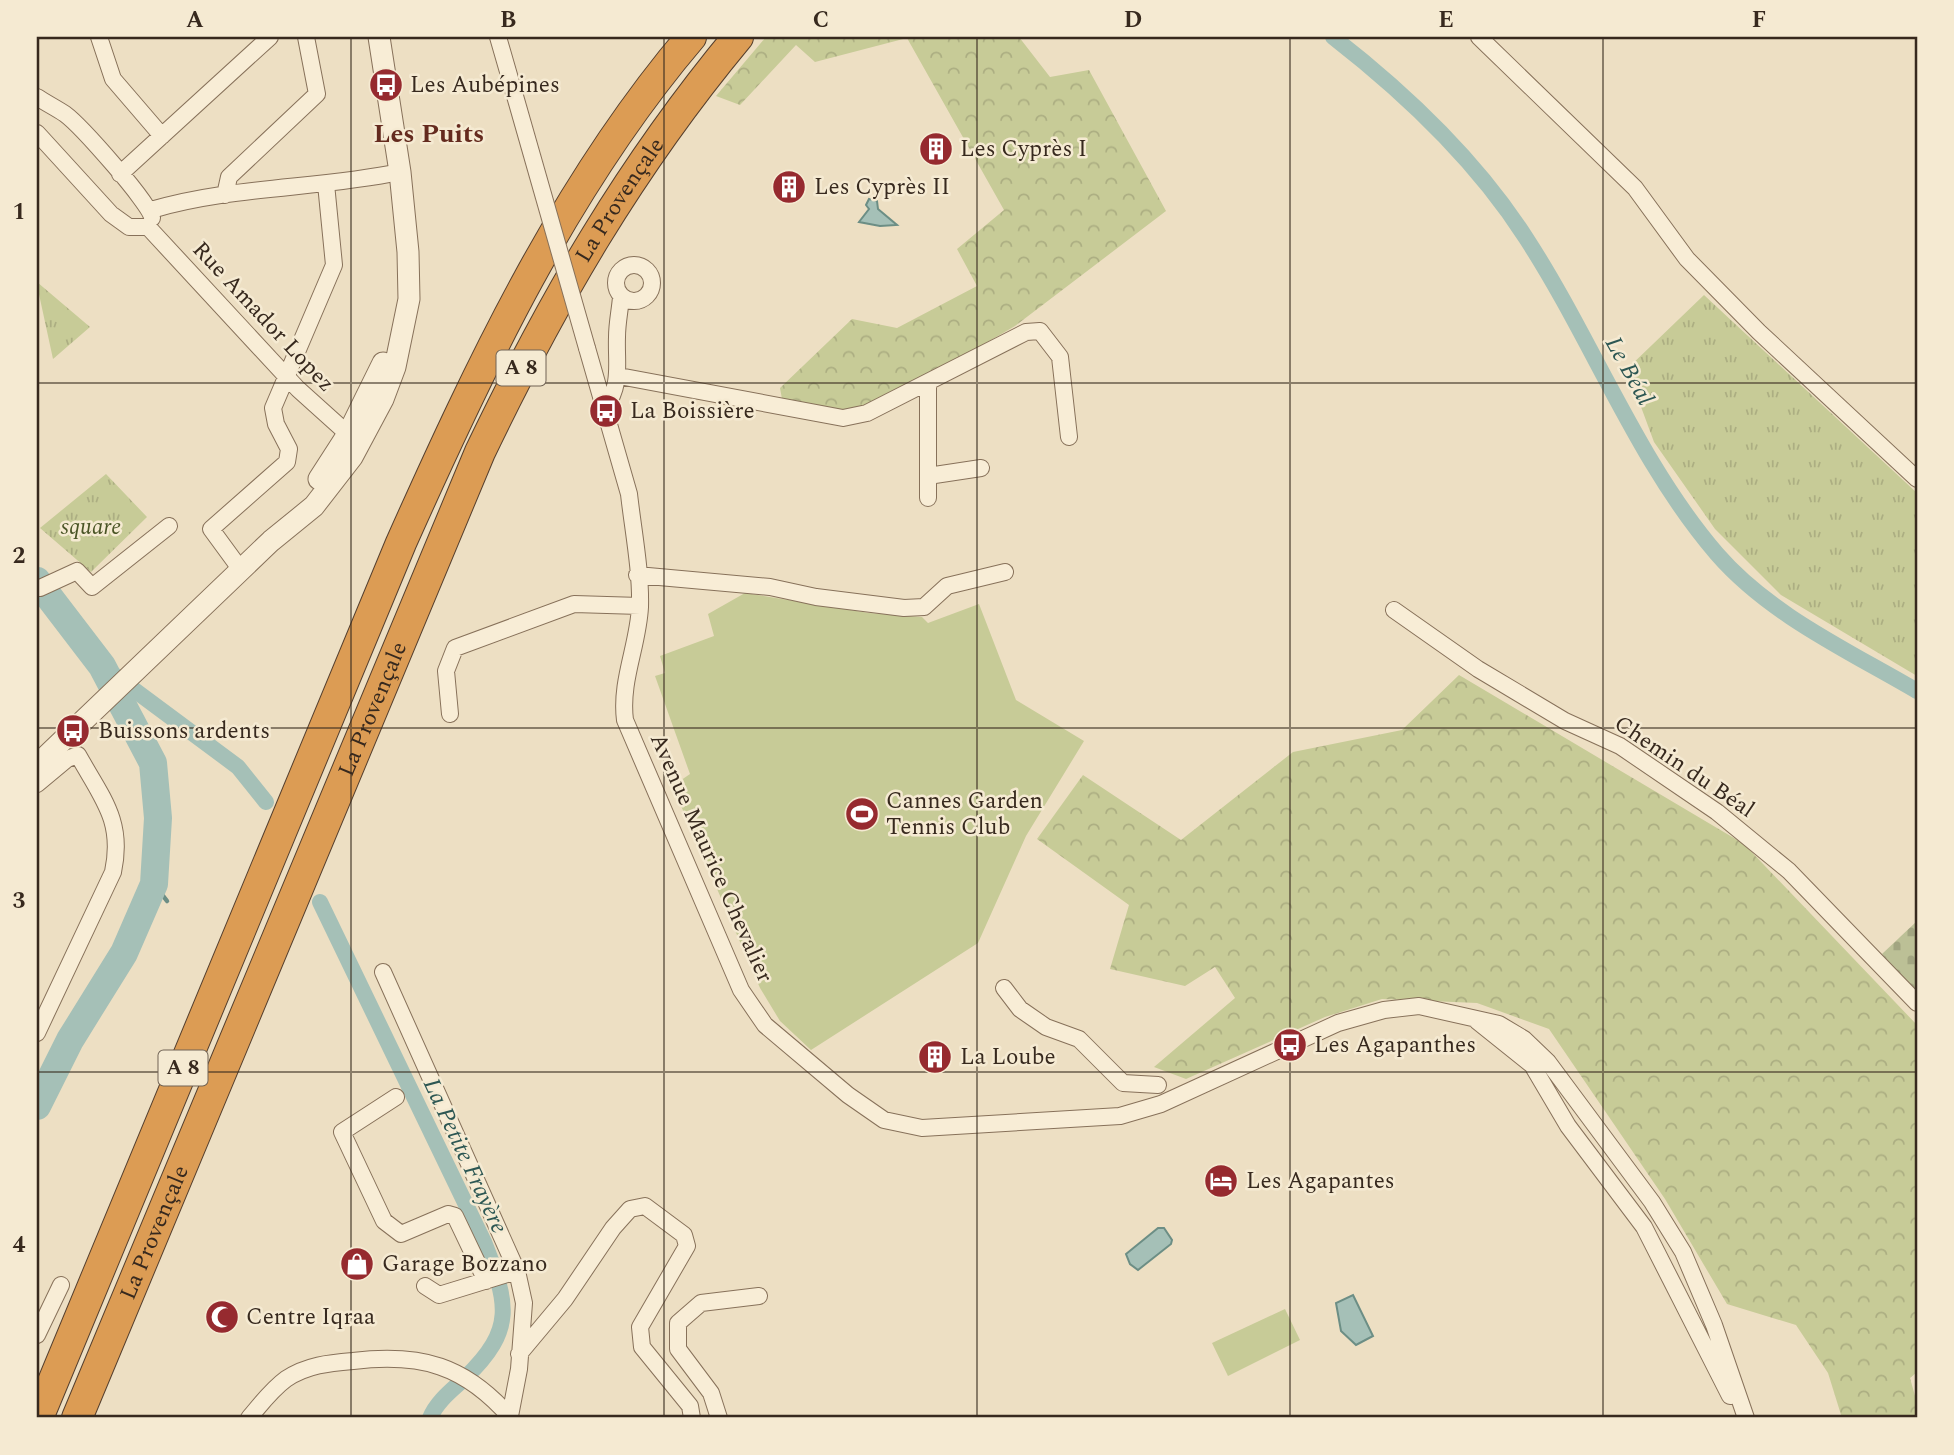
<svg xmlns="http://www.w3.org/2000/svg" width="1954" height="1455" font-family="Spectral,serif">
<defs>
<pattern id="forest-crowns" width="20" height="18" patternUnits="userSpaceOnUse" patternTransform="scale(1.75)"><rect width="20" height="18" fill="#c7cb97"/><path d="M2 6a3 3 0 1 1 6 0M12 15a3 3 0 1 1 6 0" fill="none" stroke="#acae82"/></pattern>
<pattern id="cemetery-stones" width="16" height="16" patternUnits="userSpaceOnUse" patternTransform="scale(1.75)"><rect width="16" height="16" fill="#bcc096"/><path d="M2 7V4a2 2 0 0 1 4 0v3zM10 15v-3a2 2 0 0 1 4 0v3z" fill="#a2a581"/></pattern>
<pattern id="park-tufts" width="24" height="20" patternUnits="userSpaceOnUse" patternTransform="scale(1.75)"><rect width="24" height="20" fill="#c7cb97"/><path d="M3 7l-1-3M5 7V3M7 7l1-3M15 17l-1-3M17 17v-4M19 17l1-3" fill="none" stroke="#acae82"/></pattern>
</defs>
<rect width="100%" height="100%" fill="#eddfc3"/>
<!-- green -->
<path fill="#c7cb97" d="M 745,593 L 869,613 L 922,617 L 928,623 L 979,604 L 1016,700 L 1084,741 L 1026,836 L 978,943 L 811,1050 L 780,1021 L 760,988 L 675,792 L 674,785 L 690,774 L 655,676 L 665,673 L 660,656 L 714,636 L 708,614 Z
M 1285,1309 L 1300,1340 L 1228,1376 L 1212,1343 Z"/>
<!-- forest -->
<path fill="url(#forest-crowns)" d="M 766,37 L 1019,37 L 1050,77 L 1089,70 L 1166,211 L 1015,326 L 895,396 L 847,411 L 782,399 L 780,388 L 852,319 L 897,328 L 977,286 L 957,249 L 1004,210 L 907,38 L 815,62 L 796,45 L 740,105 L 716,96 Z
M 1459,675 L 1744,844 L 1917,1025 L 1917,1372 L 1910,1378 L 1917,1403 L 1917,1418 L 1842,1418 L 1828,1373 L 1796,1325 L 1727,1304 L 1665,1199 L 1549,1029 L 1477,1003 L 1382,999 L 1325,1017 L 1186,1079 L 1154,1067 L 1235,998 L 1215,967 L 1185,986 L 1110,969 L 1129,905 L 1037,839 L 1083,775 L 1181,840 L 1293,752 L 1402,730 Z"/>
<!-- cemetery -->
<path fill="url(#cemetery-stones)" d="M 1917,921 L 1917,997 L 1882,954 Z"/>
<!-- park -->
<path fill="url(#park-tufts)" d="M 37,282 L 90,327 L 53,359 L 37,285 Z
M 1704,295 L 1917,493 L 1917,676 L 1781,595 L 1715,529 L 1654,442 L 1627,369 Z
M 106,474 L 147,517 L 91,572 L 40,528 Z"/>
<!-- water -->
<path fill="#a5c0b7" stroke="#6c8e85" stroke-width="2" d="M 869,199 L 877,201 L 878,209 L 897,225 L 880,226 L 859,222 L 869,209 L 866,205 Z
M 1158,1228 L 1164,1228 L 1172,1240 L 1171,1244 L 1138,1270 L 1130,1264 L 1126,1254 Z
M 1353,1295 L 1373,1336 L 1356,1345 L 1341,1331 L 1336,1303 Z"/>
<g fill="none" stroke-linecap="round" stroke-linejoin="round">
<!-- stream -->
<path stroke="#6c8e85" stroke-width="4.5" d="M 154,884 L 167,901"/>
<!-- canal -->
<path stroke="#a5c0b7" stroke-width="16" d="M 1333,37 C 1405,93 1476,160 1526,238 C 1593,341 1637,461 1717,554 C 1770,615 1849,651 1917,691
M 102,666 L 238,767 L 266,802
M 320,902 L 484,1242 C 508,1303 516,1329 465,1378 C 452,1390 437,1401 430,1418"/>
<!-- river -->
<path stroke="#a5c0b7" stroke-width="28" d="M 37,581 L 102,666 L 153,763 L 158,818 L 154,884 L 124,953 L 70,1040 L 37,1106"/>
<!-- minor casing -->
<g stroke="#87715a" stroke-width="18">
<path id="minor" d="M 99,37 L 113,79 L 162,136
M 498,37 L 513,89
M 1479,37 L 1635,188 L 1687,259 L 1759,332 L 1917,479
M 37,97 C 46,103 56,108 65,114 C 80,125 151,204 152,218
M 37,133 L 111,214 L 129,227 L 148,227
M 120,174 L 270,37
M 225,195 L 229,177 L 317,94 L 306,37
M 151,210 C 232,186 318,189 400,172
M 148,227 L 298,389 L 348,434
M616 283a18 18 0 1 1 36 0a18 18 0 1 1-36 0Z
M 587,348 L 629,494 C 633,530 641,570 640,607 C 638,646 620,681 625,720 L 741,990 L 765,1025 L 848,1095 L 884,1120 L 922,1128 L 1120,1116 L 1161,1104 L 1338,1023 L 1384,1010 L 1419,1006 L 1499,1024 L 1524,1039 L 1548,1062 L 1652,1202 L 1683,1252 L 1714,1325 L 1746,1418
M 619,376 L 843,418 L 867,413 L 1026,332 L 1040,331 L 1060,357 L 1069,437
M 605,408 C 622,384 616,364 617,337 C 617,323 620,310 621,297
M 928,476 L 981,468
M 928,498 L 928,382
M 241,570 L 211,529 L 287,462 L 289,449 L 276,424 L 273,408 L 334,265 L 326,184
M 637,575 L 770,587 L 816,597 L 904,608 L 924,607 L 947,586 L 1005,572
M 40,588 L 77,571 L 92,587 L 169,526
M 1394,610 L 1478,669 L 1565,721 L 1620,746 L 1717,812 L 1789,871 L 1917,1003
M 450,714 L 446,671 L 455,648 L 574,604 L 640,606
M 37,784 L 67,759 L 78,755 C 102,798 124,821 113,872 L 37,1033
M 383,972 L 517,1271 L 524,1303 L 519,1369 L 510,1416
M 1004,988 L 1020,1009 L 1046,1027 L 1079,1039 L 1123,1083 L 1158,1085
M 1477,1021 L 1532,1065 L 1568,1126 L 1644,1227 L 1730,1396
M 396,1097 L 342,1132 L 384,1221 L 401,1234 L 448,1214 L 455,1216 L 486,1281
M 425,1286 L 439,1295 L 517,1271
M 37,1335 L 61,1285
M 519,1354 L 565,1299 L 613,1228 L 630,1209 L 645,1206 L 684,1235 L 687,1246 L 640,1327 L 642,1347 L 690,1406 L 692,1418
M 249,1418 C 261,1404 271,1390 286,1379 C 307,1365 329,1363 353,1361 C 421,1353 465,1365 511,1418
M 719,1418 L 711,1393 L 678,1349 L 678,1323 L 701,1303 L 759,1296"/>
</g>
<!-- tertiary casing -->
<g stroke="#87715a" stroke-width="23">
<path id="tertiary" d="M 319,479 L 348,434 L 383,363
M 37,765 L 271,541 L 314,506 L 352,457 L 383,399 L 395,367 L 409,299 L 408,252 L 400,172 L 379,37"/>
</g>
<!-- motorway casing -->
<g stroke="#553f2e" stroke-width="32">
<g id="motorway">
<path d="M 38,1418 L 401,543 C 480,366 565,185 691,37"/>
<path id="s1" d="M 77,1418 L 480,452 C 553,300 630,167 738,37"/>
</g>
</g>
<!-- minor -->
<use href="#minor" stroke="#f8edd6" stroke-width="16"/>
<!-- tertiary -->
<use href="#tertiary" stroke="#f8edd6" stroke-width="21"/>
<!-- motorway -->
<use href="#motorway" stroke="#dc9c54" stroke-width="30"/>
<!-- minor-bridge casing -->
<g stroke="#87715a" stroke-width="18" stroke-linecap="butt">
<path id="minor-bridge" d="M 513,89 L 587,348"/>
</g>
<!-- minor-bridge -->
<use href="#minor-bridge" stroke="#f8edd6" stroke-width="16"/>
</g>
<!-- grid -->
<path fill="none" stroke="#37291e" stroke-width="2" stroke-opacity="0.55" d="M 351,37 L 351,1418M 664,37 L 664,1418M 977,37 L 977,1418M 1290,37 L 1290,1418M 1603,37 L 1603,1418M 37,383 L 1917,383M 37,728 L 1917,728M 37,1072 L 1917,1072"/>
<!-- icons -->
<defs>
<g id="bus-disc" transform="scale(1.75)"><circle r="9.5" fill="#962a2f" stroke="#f5ead2"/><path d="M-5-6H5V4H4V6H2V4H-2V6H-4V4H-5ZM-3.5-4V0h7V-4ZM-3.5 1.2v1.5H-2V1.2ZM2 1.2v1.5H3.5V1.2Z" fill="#fff"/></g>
<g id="building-disc" transform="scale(1.75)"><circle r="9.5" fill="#962a2f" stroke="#f5ead2"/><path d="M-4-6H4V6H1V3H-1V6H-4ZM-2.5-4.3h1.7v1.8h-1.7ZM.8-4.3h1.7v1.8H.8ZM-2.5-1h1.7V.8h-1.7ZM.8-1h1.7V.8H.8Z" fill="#fff"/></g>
<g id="stadium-disc" transform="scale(1.75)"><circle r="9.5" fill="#962a2f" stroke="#f5ead2"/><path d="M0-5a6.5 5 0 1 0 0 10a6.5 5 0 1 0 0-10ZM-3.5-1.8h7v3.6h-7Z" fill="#fff"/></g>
<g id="hotel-disc" transform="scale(1.75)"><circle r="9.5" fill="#962a2f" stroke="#f5ead2"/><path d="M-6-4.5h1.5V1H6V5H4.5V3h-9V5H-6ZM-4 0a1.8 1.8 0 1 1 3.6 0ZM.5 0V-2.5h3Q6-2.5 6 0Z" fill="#fff"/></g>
<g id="shop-disc" transform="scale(1.75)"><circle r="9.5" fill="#962a2f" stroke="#f5ead2"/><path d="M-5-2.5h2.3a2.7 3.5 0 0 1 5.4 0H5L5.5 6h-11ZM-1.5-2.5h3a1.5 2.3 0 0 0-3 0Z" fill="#fff"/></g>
<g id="mosque-disc" transform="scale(1.75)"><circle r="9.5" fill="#962a2f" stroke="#f5ead2"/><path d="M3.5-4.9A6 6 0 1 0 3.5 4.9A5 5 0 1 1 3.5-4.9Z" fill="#fff"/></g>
</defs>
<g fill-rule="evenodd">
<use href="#bus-disc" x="386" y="85"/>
<use href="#building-disc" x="936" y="149"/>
<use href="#building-disc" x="789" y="187"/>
<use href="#bus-disc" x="606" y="411"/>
<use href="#bus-disc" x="73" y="731"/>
<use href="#stadium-disc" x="862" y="814"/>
<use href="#bus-disc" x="1290" y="1045"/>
<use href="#building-disc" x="935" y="1057"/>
<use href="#hotel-disc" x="1221" y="1181"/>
<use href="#shop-disc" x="357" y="1264"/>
<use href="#mosque-disc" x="222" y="1317"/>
</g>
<g text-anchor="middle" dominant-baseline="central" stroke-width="5" stroke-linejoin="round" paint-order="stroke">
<!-- shield labels -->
<g fill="#f5ead2" stroke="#706354" stroke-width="2">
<rect x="496.5" y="350.5" width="49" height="35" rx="5"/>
<rect x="158.5" y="1050.5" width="49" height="35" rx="5"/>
</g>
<g font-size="21" font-weight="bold" fill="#37291e">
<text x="521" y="368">A 8</text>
<text x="183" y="1068">A 8</text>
</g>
<!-- poi labels -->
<g font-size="23" fill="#37291e" stroke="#f5ead2" text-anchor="start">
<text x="410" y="85">Les Aubépines</text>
<text x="960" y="149">Les Cyprès I</text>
<text x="814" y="187">Les Cyprès II</text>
<text x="630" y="411">La Boissière</text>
<text x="98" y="731">Buissons ardents</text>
<text x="886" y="801">Cannes Garden<tspan x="886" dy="26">Tennis Club</tspan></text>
<text x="1314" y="1045">Les Agapanthes</text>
<text x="960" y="1057">La Loube</text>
<text x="1246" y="1181">Les Agapantes</text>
<text x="382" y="1264">Garage Bozzano</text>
<text x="246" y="1317">Centre Iqraa</text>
</g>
<!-- street labels -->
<g font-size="23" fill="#37291e" stroke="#f5ead2">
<text stroke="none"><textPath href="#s1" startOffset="1335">La Provençale</textPath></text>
<text transform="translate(263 317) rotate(47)">Rue Amador Lopez</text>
<text stroke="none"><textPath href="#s1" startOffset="768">La Provençale</textPath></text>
<text transform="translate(1684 767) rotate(34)">Chemin du Béal</text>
<text transform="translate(711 858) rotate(66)">Avenue Maurice Chevalier</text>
<text stroke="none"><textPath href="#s1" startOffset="201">La Provençale</textPath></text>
</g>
<!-- park labels -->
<g font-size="23" font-style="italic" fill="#495425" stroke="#f5ead2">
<text x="91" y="527">square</text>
</g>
<!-- water labels -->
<g font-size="24" font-style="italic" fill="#2d5753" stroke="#f5ead2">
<text transform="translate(1629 371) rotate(61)">Le Béal</text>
<text transform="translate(465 1156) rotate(65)">La Petite Frayère</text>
</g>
<!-- quarter labels -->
<g font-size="26" font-weight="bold" fill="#642a1e" stroke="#f5ead2">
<text x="429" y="134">Les Puits</text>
</g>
</g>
<!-- border -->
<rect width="1954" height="1455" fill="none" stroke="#f5ead2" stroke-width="77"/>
<rect x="38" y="38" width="1878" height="1378" fill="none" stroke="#37291e" stroke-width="2.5"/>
<g font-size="23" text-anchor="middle" font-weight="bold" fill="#37291e">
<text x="195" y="27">A</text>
<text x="508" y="27">B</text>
<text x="821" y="27">C</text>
<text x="1133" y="27">D</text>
<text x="1446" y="27">E</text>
<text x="1759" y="27">F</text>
<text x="19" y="219">1</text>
<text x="19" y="563">2</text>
<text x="19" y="908">3</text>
<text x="19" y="1252">4</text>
</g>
</svg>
